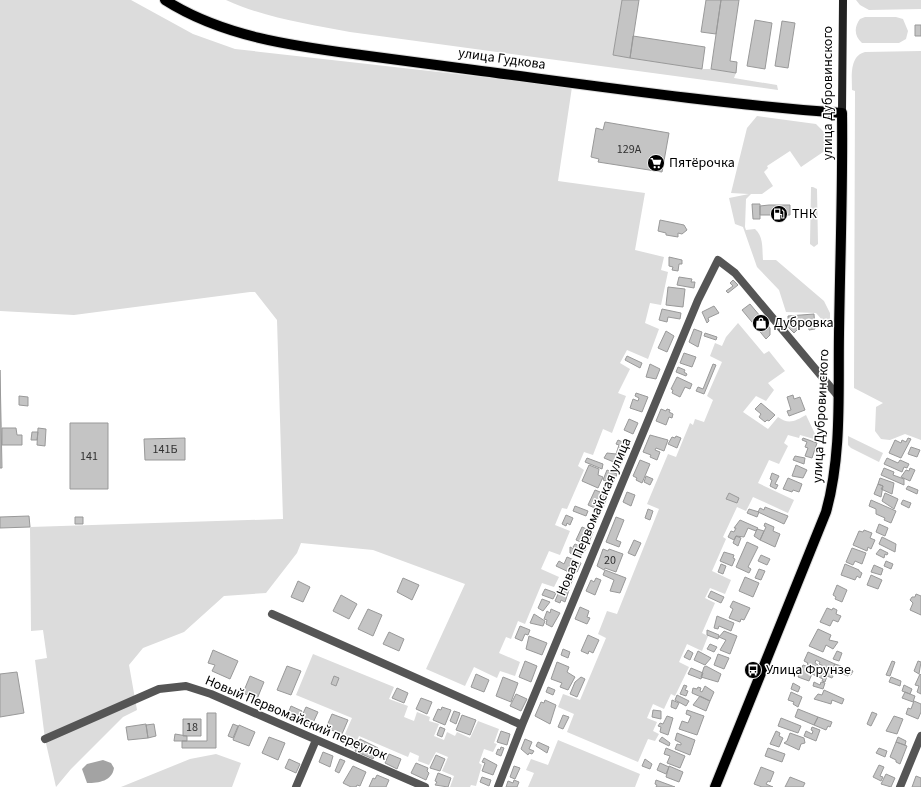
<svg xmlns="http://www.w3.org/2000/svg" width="921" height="787" font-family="'Source Sans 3',sans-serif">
<rect width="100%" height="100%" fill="#fff"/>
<!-- green -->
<path fill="#dcdcdc" d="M 0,0 L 131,0 L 193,34 L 235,49 L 572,87 L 558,181 L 645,193 L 635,250 L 664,257 L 661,270 L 668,272 L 661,305 L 650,303 L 645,323 L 659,329 L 648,359 L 627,350 L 620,363 L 630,369 L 618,393 L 626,396 L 612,433 L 603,429 L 593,455 L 584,452 L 578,466 L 584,470 L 567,509 L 562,508 L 555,525 L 570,531 L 560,555 L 549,551 L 541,569 L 559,577 L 554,587 L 542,583 L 525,624 L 518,621 L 511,639 L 506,637 L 499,653 L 520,662 L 515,676 L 500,671 L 497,678 L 474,667 L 465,686 L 426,669 L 465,584 L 373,550 L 301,543 L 297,553 L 266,593 L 224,596 L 184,632 L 143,648 L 129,665 L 137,710 L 123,717 L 71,769 L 56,787 L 45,739 L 35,660 L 47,658 L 43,630 L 31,631 L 30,527 L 283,519 L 277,320 L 255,292 L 250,292 L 74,315 L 0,311 Z
M 226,0 L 622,0 L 613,55 L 702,69 L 711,69 L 736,73 L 734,78 L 777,85 L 778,90 L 350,32 C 308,24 265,18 226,0 Z
M 856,0 L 921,0 L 921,9 L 869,10 L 860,5 Z
M 865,17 L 896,17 L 903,19 L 908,31 L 906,39 L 899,43 L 862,43 C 854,36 854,27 860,19 Z
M 921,51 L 921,440 L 905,434 L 890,440 L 881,439 L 875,431 L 876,407 L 883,403 L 854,388 L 855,91 L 852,90 C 852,77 849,56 865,52 Z
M 757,116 L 816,124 L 826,134 L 832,143 L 829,148 L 801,167 L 790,151 L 767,166 L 768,168 L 764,172 L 773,186 L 762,194 L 751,194 L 746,199 L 745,227 L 746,230 L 755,229 C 764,237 762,249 763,260 L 776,260 L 824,301 L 830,313 L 830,321 L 823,321 L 816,313 L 786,312 L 779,290 L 757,267 L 743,227 L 735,224 L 729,198 L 749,194 L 731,193 L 747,128 Z
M 811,187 L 813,187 L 817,189 L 818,244 L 814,247 L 810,244 Z
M 738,323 L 764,354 L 769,351 L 785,371 L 768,383 L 774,390 L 766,401 L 756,396 L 743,412 L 768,429 L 778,417 C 789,425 795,421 806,415 L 815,434 L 814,439 L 800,435 L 799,438 L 788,435 L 784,443 L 788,446 L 779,464 L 769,460 L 758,483 L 794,500 L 788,513 L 753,497 L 746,511 L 737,507 L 723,537 L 726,539 L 712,571 L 731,580 L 725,594 L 710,588 L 705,598 L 715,603 L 702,633 L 708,636 L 702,651 L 687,644 L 679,662 L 689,667 L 675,696 L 671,694 L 664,709 L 653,704 L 647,718 L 657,722 L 653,731 L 659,734 L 655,741 L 648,739 L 638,762 L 567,732 L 574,714 L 558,707 L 563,694 L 580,700 L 606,638 L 598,634 L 607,611 L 617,614 L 659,509 L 647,504 L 668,454 L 676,457 L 690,423 L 693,425 L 695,419 L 704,422 L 713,400 L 707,396 L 722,362 L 710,356 L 715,343 L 722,346 L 726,337 Z
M 848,436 L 883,453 L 879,462 L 851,448 L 848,445 Z
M 313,654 L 394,687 L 389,699 L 408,706 L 404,717 L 414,721 L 417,712 L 430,717 L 429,721 L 439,724 L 434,736 L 444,740 L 447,732 L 455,736 L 457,732 L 470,738 L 478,721 L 499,729 L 494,743 L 497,744 L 493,752 L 484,749 L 479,763 L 482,765 L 476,786 L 471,785 L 470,787 L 450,787 L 454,776 L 442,771 L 448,757 L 436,752 L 429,765 L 418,761 L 419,756 L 410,752 L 408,757 L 359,736 L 353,749 L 341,743 L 352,718 L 296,695 Z
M 558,740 L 640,774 L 635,787 L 528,787 L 534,773 L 526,770 L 531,759 L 548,765 Z
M 216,754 L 241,763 L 232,787 L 121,787 L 190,759 Z"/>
<!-- water -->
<path fill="#a3a3a3" d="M 103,760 L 111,763 L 114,768 C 112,781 99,783 87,783 L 82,769 L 87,764 Z"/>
<!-- building -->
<path fill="#c4c4c4" stroke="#999" d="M 622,0 L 639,0 L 630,58 L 613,55 Z
M 706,0 L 721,0 L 716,34 L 701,32 Z
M 721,0 L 739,0 L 730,61 L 737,62 L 736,73 L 711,69 Z
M 755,20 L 772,23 L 765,69 L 747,66 Z
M 782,21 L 795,23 L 788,68 L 775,66 Z
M 915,25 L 921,25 L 921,36 L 915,36 Z
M 633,36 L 705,47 L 702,69 L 630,58 Z
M 605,122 L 669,133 L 662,172 L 598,162 L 599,159 L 591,157 L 596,128 L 603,130 Z
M 752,204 L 760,204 L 760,219 L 753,219 Z
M 769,205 L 790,205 L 790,215 L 760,215 L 760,206 Z
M 660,220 L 684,225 L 687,230 L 682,234 L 678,233 L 678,237 L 666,235 L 666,233 L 658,231 Z
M 669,257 L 682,260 L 682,264 L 679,264 L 678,271 L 672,270 L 673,267 L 669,266 Z
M 679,277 L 692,279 L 691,282 L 695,282 L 694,288 L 677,285 Z
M 733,280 L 738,285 L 728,293 L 726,291 L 733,286 L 730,283 Z
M 668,287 L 685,289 L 683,307 L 666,305 Z
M 750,304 L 770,328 L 770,335 L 766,339 L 742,310 Z
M 714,306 L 719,313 L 708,318 L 709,321 L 707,323 L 702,312 Z
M 662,309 L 681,313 L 680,319 L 668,317 L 667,322 L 659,320 Z
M 814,314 L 815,329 L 809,330 L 808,323 L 796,323 L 799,328 L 794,333 L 788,327 L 788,316 Z
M 694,329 L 702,332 L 698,347 L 689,342 Z
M 666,331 L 674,336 L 667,352 L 658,348 Z
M 705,333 L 717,337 L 716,340 L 704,336 Z
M 684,353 L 696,357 L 692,367 L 680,363 Z
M 627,356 L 642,363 L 640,368 L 625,360 Z
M 650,364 L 660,369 L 656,379 L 646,377 Z
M 713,364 L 716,365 L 704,394 L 696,391 L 698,387 L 703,389 Z
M 678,367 L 685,370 L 684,372 L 687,374 L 686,376 L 676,372 Z
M 0,370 L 2,468 L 0,468 Z
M 677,377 L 692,384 L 690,389 L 685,387 L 680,397 L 672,393 L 673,390 L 671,389 Z
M 636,393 L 648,397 L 642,412 L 630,408 L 633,399 L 638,401 L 639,398 L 635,396 Z
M 793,395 L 794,399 L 800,397 L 805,410 L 789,416 L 787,411 L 791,410 L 787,397 Z
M 19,396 L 28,397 L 28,406 L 19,405 Z
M 761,403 L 775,415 L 769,421 L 767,420 L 765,422 L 759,417 L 761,414 L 755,409 Z
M 661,409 L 666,411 L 667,409 L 670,410 L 669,412 L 673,414 L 672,418 L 669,417 L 666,425 L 656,421 Z
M 629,419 L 638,423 L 633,434 L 624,430 Z
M 70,423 L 108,423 L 108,489 L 70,489 Z
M 2,428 L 16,428 L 17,435 L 22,435 L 22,445 L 2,445 Z
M 38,428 L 46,429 L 45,446 L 37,445 Z
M 32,432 L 38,432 L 37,440 L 31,440 Z
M 650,435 L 668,440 L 664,451 L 656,448 L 655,450 L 660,452 L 657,460 L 650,457 L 651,455 L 643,452 Z
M 676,436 L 681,438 L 677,448 L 668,444 L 672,437 L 675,438 Z
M 185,438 L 185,460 L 145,460 L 144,439 Z
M 803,438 L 817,443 L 812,458 L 805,456 L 808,448 L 805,447 L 807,442 L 802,440 Z
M 908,438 L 911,439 L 901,458 L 889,453 L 895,440 L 901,443 L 902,440 L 906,442 Z
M 618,440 L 629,445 L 621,465 L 604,458 L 607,453 L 616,454 L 619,445 L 616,444 Z
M 911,447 L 920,450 L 917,457 L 908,454 Z
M 795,456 L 805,458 L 804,464 L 793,460 Z
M 587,458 L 603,464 L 602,469 L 585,462 Z
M 887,458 L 898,463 L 900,460 L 909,464 L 907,468 L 904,467 L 902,472 L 884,464 Z
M 640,460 L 650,464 L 642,483 L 636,480 L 637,478 L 633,476 Z
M 589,465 L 599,469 L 598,475 L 603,477 L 598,488 L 582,481 Z
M 796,465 L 807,470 L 803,478 L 792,476 Z
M 884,468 L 894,472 L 893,475 L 904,479 L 904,485 L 881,475 Z
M 910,468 L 915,470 L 910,481 L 901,477 L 906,470 L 909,471 Z
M 607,470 L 617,474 L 613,484 L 603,480 Z
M 772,473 L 779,476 L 775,484 L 778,485 L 776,489 L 770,486 L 772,480 L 770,479 Z
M 646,476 L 653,479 L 650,485 L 644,482 Z
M 788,478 L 802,484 L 799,492 L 793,490 L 792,492 L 783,489 Z
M 880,478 L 894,483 L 892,494 L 881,489 L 883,486 L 878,484 Z
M 878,484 L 883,486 L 881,497 L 874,494 Z
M 908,486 L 918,490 L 917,494 L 906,489 Z
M 595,490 L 608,495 L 603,508 L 598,505 L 597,509 L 588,505 Z
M 627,492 L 635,495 L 631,506 L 623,502 Z
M 729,493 L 739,498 L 737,503 L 726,499 Z
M 885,493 L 898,499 L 894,509 L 882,501 Z
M 871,500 L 896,511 L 891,523 L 884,520 L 885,518 L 876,514 L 876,509 L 869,506 Z
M 903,500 L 911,503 L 909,508 L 901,504 Z
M 575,506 L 588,511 L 586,516 L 573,511 Z
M 765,507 L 788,516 L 784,524 L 758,512 L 760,508 L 764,510 Z
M 648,509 L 653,511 L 650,520 L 645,518 Z
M 749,509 L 759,512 L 757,517 L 747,513 Z
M 566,515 L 573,518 L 570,525 L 567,523 L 566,526 L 562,524 Z
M 29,516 L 30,527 L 0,528 L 0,517 Z
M 75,517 L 83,517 L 83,524 L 75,524 Z
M 616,517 L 624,520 L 616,540 L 621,542 L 619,547 L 606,542 Z
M 740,520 L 758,528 L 756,531 L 748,528 L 744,537 L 736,536 L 734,540 L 728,537 L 731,531 L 734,532 L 736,528 L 734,528 Z
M 765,523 L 774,527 L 773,531 L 780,534 L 775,547 L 760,540 L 766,527 L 764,526 Z
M 879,524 L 888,528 L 885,536 L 876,532 Z
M 582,527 L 593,532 L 588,545 L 576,540 Z
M 757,529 L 764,531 L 760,540 L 754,536 Z
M 864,530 L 872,533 L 870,538 L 875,540 L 871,549 L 868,547 L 867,551 L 853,545 L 859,531 L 863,532 Z
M 736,536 L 741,538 L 738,546 L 733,543 Z
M 882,537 L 896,544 L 895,552 L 879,544 Z
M 634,540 L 641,543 L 635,556 L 628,553 Z
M 747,542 L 758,547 L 748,567 L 751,569 L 749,573 L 736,567 Z
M 575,544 L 586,549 L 584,552 L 573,547 Z
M 570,547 L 582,553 L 580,558 L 570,553 Z
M 852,548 L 866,553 L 862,564 L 855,561 L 853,565 L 846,562 Z
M 603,549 L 608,551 L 609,549 L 623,554 L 616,572 L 605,568 L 604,570 L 597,566 Z
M 880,549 L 888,553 L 887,555 L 885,554 L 884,558 L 876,554 Z
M 724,552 L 734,555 L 733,558 L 735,559 L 732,566 L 720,561 Z
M 761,555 L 770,559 L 767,565 L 758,561 Z
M 567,557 L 581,563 L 577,572 L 574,571 L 573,574 L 556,566 L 559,561 L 564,564 Z
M 886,561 L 893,564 L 891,569 L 884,566 Z
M 721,564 L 726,566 L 723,574 L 718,572 Z
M 845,564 L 859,570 L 859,571 L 862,573 L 860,578 L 857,576 L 855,580 L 841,575 Z
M 874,565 L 883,569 L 881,575 L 871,572 Z
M 759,569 L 765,571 L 761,580 L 755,578 Z
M 605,570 L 626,578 L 620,593 L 610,591 L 614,580 L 603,575 Z
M 570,575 L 574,577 L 569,588 L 564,586 Z
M 871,575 L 882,580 L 878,589 L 867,585 Z
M 745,577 L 759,583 L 753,597 L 739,591 Z
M 403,578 L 419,585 L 412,600 L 397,592 Z
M 596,578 L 601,580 L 595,595 L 586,591 L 591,580 L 594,582 Z
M 298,581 L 310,587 L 303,602 L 291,597 Z
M 837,585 L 847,590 L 842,602 L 835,599 L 836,597 L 833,595 Z
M 561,587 L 569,590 L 565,602 L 561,600 L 560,603 L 555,601 Z
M 545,589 L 556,593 L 553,599 L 542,595 Z
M 711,591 L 724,597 L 721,603 L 708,597 Z
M 916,594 L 921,596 L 921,615 L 910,610 L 913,603 L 910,600 L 912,597 L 915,597 Z
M 341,595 L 357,604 L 349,619 L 333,611 Z
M 542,599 L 550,602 L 543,611 L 538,608 Z
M 733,601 L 750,608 L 744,620 L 741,619 L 740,622 L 729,618 L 733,609 L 730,607 Z
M 580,607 L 589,611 L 587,617 L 590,618 L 587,624 L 575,619 Z
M 827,608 L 832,610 L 833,608 L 837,610 L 836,614 L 841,616 L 838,622 L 833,620 L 830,626 L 820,622 Z
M 368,609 L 382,615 L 373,636 L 358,629 Z
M 551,609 L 560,613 L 552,627 L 546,624 L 547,620 L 544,619 L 547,611 L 550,613 Z
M 534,614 L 545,621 L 543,626 L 530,623 Z
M 717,616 L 734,623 L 731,631 L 719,626 L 718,629 L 714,628 Z
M 520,626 L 530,630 L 528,635 L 525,634 L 522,641 L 515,638 Z
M 818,629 L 831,635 L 829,640 L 838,642 L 833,649 L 826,645 L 823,652 L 809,646 Z
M 707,630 L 719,635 L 718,639 L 707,635 Z
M 724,631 L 737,636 L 730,654 L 720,650 L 726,640 L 719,637 Z
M 389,632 L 404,639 L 399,651 L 383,644 Z
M 588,635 L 599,640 L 593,653 L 589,651 L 588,654 L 581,651 Z
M 529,636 L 547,643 L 542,655 L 526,649 Z
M 710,644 L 717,647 L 714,652 L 707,649 Z
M 563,649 L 570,652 L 568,658 L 561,655 Z
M 213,650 L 238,661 L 230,679 L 212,671 L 215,665 L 208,663 Z
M 688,650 L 693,653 L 690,660 L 684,657 Z
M 698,651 L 711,658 L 705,665 L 694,660 Z
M 837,651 L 842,653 L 839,661 L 833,659 Z
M 808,652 L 835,664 L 833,670 L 819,664 L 820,662 L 816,660 L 815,663 L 818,665 L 817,669 L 807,664 L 808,663 L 804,661 Z
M 718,654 L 729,658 L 724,669 L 714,665 Z
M 525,661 L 537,666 L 531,682 L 519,677 Z
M 892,661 L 895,662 L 890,676 L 886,675 Z
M 918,661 L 921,662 L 919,674 L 914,671 Z
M 557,662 L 569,667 L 567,672 L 575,677 L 568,690 L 560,687 L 562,683 L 551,679 Z
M 835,664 L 841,666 L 838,674 L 832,672 Z
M 803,665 L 814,669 L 809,681 L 798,677 Z
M 287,666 L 301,671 L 291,695 L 277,690 Z
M 706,666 L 721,674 L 718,682 L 701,677 L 704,667 Z
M 691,668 L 703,673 L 701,679 L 688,674 Z
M 846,668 L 853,671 L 851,675 L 849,674 L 848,676 L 843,674 Z
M 814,669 L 825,674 L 826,672 L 833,676 L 832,678 L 827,676 L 825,682 L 822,681 L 823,679 L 812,674 Z
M 17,672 L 24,713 L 0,717 L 0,674 Z
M 476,674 L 489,680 L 484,692 L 471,687 Z
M 920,674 L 921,675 L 921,694 L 917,692 L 919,686 L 915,685 Z
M 250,676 L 264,682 L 257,699 L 243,693 Z
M 334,676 L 339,678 L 336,686 L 331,684 Z
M 503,677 L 518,683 L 511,702 L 496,696 Z
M 581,677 L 585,679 L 577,697 L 570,694 L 575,682 Z
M 891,677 L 901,681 L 900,686 L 889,682 Z
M 814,682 L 820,685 L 821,682 L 825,683 L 823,689 L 813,686 Z
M 793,683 L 800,687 L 798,692 L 791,689 Z
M 684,685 L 687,686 L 685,690 L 688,691 L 686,696 L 680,694 Z
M 904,685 L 912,689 L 910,694 L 902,691 Z
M 705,686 L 714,692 L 710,701 L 692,693 L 693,688 L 697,689 L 698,687 L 701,688 L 700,691 L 702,692 Z
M 548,687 L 555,690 L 553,695 L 546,692 Z
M 397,688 L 408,693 L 404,703 L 392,698 Z
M 824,690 L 844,699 L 842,704 L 832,700 L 831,704 L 814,699 L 818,694 L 822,695 Z
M 791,692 L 802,697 L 798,707 L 793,704 L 794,702 L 788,700 Z
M 905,692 L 915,696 L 913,702 L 902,698 Z
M 516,694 L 527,699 L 521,711 L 510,706 Z
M 677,695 L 689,701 L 686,706 L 675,700 Z
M 700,696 L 710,701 L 706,711 L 693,705 Z
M 421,698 L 432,702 L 427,714 L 416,709 Z
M 545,700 L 556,705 L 550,724 L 535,716 L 541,702 L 544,703 Z
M 672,700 L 679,703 L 676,709 L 671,707 Z
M 914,701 L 921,704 L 921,712 L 918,719 L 906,714 L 908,708 L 911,709 Z
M 291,706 L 302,711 L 297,721 L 287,716 Z
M 306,707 L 318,712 L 312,725 L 300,720 Z
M 442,707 L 451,710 L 445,725 L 433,720 L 438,709 L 441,710 Z
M 798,709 L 818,717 L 814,725 L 795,717 Z
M 653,710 L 661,711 L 661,719 L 652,717 Z
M 687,710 L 704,716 L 697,735 L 679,729 L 682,721 L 688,723 L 691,716 L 686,714 Z
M 454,711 L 460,713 L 456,724 L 450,721 Z
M 872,712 L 877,714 L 871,726 L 867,724 Z
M 207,713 L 216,713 L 216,748 L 182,748 L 182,741 L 207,741 Z
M 332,714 L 348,720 L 342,734 L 326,728 Z
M 462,715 L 476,720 L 470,735 L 456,730 Z
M 563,715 L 569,717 L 563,729 L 558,727 Z
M 667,716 L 673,718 L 668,735 L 660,732 L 661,727 L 658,726 L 660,723 L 663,724 Z
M 894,716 L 903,719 L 897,734 L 886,731 Z
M 818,717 L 832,722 L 830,727 L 828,726 L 826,730 L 814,725 Z
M 781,718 L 801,726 L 798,733 L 778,726 Z
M 183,719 L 201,719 L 201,736 L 183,736 Z
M 146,724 L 148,738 L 128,740 L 126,727 Z
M 154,724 L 156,736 L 148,738 L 146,725 Z
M 233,724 L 238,726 L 233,738 L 228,736 Z
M 239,725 L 255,732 L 249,746 L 233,740 Z
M 440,727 L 445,729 L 442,737 L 437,735 Z
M 812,727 L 820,730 L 816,741 L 804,736 L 806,731 L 812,734 L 813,731 L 811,730 Z
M 501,731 L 510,734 L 507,745 L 497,742 Z
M 776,731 L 780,733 L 779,736 L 783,738 L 779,747 L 770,744 Z
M 677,733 L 695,740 L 690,755 L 675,749 L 677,744 L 681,745 L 681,743 L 675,740 Z
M 790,733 L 804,738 L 805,743 L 801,744 L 799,750 L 784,743 L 787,741 Z
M 175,734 L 187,736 L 187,741 L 174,741 Z
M 269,737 L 285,743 L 278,760 L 262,753 Z
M 662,737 L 670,743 L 669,746 L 659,741 Z
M 898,737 L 906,741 L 905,745 L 896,742 Z
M 360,739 L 378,748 L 373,759 L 355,751 Z
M 525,739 L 532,742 L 529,749 L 534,751 L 532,754 L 529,753 L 528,755 L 521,749 Z
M 538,742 L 549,747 L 547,753 L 536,746 Z
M 896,742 L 907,746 L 900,764 L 896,762 L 896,760 L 890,757 Z
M 501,747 L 504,748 L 501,756 L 496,754 L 498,749 L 500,750 Z
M 666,748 L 685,756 L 680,768 L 667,763 L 670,756 L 664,754 Z
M 768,748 L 785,754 L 782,762 L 765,756 Z
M 879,748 L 887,751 L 885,757 L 876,753 Z
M 323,752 L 333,756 L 330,767 L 319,762 Z
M 389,754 L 401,759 L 397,769 L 385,763 Z
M 436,755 L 445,759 L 440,771 L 430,768 Z
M 484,758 L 497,765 L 493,775 L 482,771 L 485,763 L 482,762 Z
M 289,759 L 300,764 L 296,773 L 285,768 Z
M 340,759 L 345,761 L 339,773 L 335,771 Z
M 645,759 L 652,764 L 650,769 L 642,766 Z
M 416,763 L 428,768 L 427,771 L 429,773 L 426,780 L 411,773 Z
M 660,763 L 669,767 L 666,774 L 657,770 Z
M 879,765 L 884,767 L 880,776 L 883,777 L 881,781 L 873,777 Z
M 353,766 L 366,772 L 360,786 L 357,785 L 356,787 L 351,787 L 343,783 Z
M 514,766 L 520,768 L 515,779 L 510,777 Z
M 669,766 L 683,772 L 679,782 L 666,777 Z
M 761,767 L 774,772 L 770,782 L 768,781 L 766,784 L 773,787 L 762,787 L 754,784 Z
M 438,773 L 451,778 L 448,787 L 435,785 L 437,782 L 435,781 Z
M 886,774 L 895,778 L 891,787 L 881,784 Z
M 377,775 L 389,780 L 386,787 L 369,787 L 373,778 L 375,779 Z
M 916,776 L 921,778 L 921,787 L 912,787 Z
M 482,777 L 491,780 L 489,786 L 480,782 Z
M 790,777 L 805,783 L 803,787 L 785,787 Z
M 514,780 L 519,782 L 517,787 L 506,787 L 508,781 L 513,783 Z
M 656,780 L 675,787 L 656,787 L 657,785 L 655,784 Z"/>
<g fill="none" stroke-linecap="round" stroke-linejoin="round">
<!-- primary casing -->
<g stroke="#dbdbdb" stroke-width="12">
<path id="primary" d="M 165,0 C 223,37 294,46 361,55 C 398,60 436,65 474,70 C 596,86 719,104 842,113 C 843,186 840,260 839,334 C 838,393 842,455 826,512 L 715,787"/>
</g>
<!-- street -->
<path stroke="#555" stroke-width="8" d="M 272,614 L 522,725
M 45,739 L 159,689 L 186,686 L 211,694 L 425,787
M 296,787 L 316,740
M 498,787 L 522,725 L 698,300 L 718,260 L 735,273 L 838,396
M 900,787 L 921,736"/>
<!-- secondary -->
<path stroke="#222" stroke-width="8" d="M 842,113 L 843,0"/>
<!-- primary -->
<use href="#primary" stroke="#000" stroke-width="10"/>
</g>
<!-- icons -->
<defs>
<g id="supermarket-disc" transform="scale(0.9)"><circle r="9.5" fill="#000" stroke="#fff"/><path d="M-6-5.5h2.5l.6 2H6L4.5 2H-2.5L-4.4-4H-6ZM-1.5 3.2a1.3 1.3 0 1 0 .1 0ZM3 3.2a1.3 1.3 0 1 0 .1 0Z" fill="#fff"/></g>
<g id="fuel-disc" transform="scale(0.9)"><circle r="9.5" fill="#000" stroke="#fff"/><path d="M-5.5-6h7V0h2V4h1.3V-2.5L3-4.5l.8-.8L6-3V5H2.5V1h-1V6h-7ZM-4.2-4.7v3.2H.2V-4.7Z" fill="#fff"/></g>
<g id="shop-disc" transform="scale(0.9)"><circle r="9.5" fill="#000" stroke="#fff"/><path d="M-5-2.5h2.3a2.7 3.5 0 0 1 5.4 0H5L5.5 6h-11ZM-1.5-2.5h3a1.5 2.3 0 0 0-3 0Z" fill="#fff"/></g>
<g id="bus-disc" transform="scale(0.9)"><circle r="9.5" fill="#000" stroke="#fff"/><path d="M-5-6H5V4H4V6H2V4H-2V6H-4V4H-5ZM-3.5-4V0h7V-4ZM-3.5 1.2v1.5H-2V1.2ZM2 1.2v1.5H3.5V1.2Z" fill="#fff"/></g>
</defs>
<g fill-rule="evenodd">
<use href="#supermarket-disc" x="656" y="163"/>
<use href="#fuel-disc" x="779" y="214"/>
<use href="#shop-disc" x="761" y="323"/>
<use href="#bus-disc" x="753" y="670"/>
</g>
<g text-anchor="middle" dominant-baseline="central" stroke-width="3" stroke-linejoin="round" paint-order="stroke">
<!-- number labels -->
<g font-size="12" fill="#313131">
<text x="629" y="149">129А</text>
<text x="165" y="449">141Б</text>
<text x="89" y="456">141</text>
<text x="610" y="560">20</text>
<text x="192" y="727">18</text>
</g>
<!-- street labels -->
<g font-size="14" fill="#000" stroke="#fff">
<text transform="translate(502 59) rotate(8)">улица Гудкова</text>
<text transform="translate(828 93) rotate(-90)">улица Дубровинского</text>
<text transform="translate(821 416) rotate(-87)">улица Дубровинского</text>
<text transform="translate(594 517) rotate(-67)">Новая Первомайская улица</text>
<text transform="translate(296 718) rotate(23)">Новый Первомайский переулок</text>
</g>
<!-- poi labels -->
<g font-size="14" fill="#000" stroke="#fff" text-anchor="start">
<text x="669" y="163">Пятёрочка</text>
<text x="792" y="214">ТНК</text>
<text x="774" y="323">Дубровка</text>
<text x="766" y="670">Улица Фрунзе</text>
</g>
</g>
</svg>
